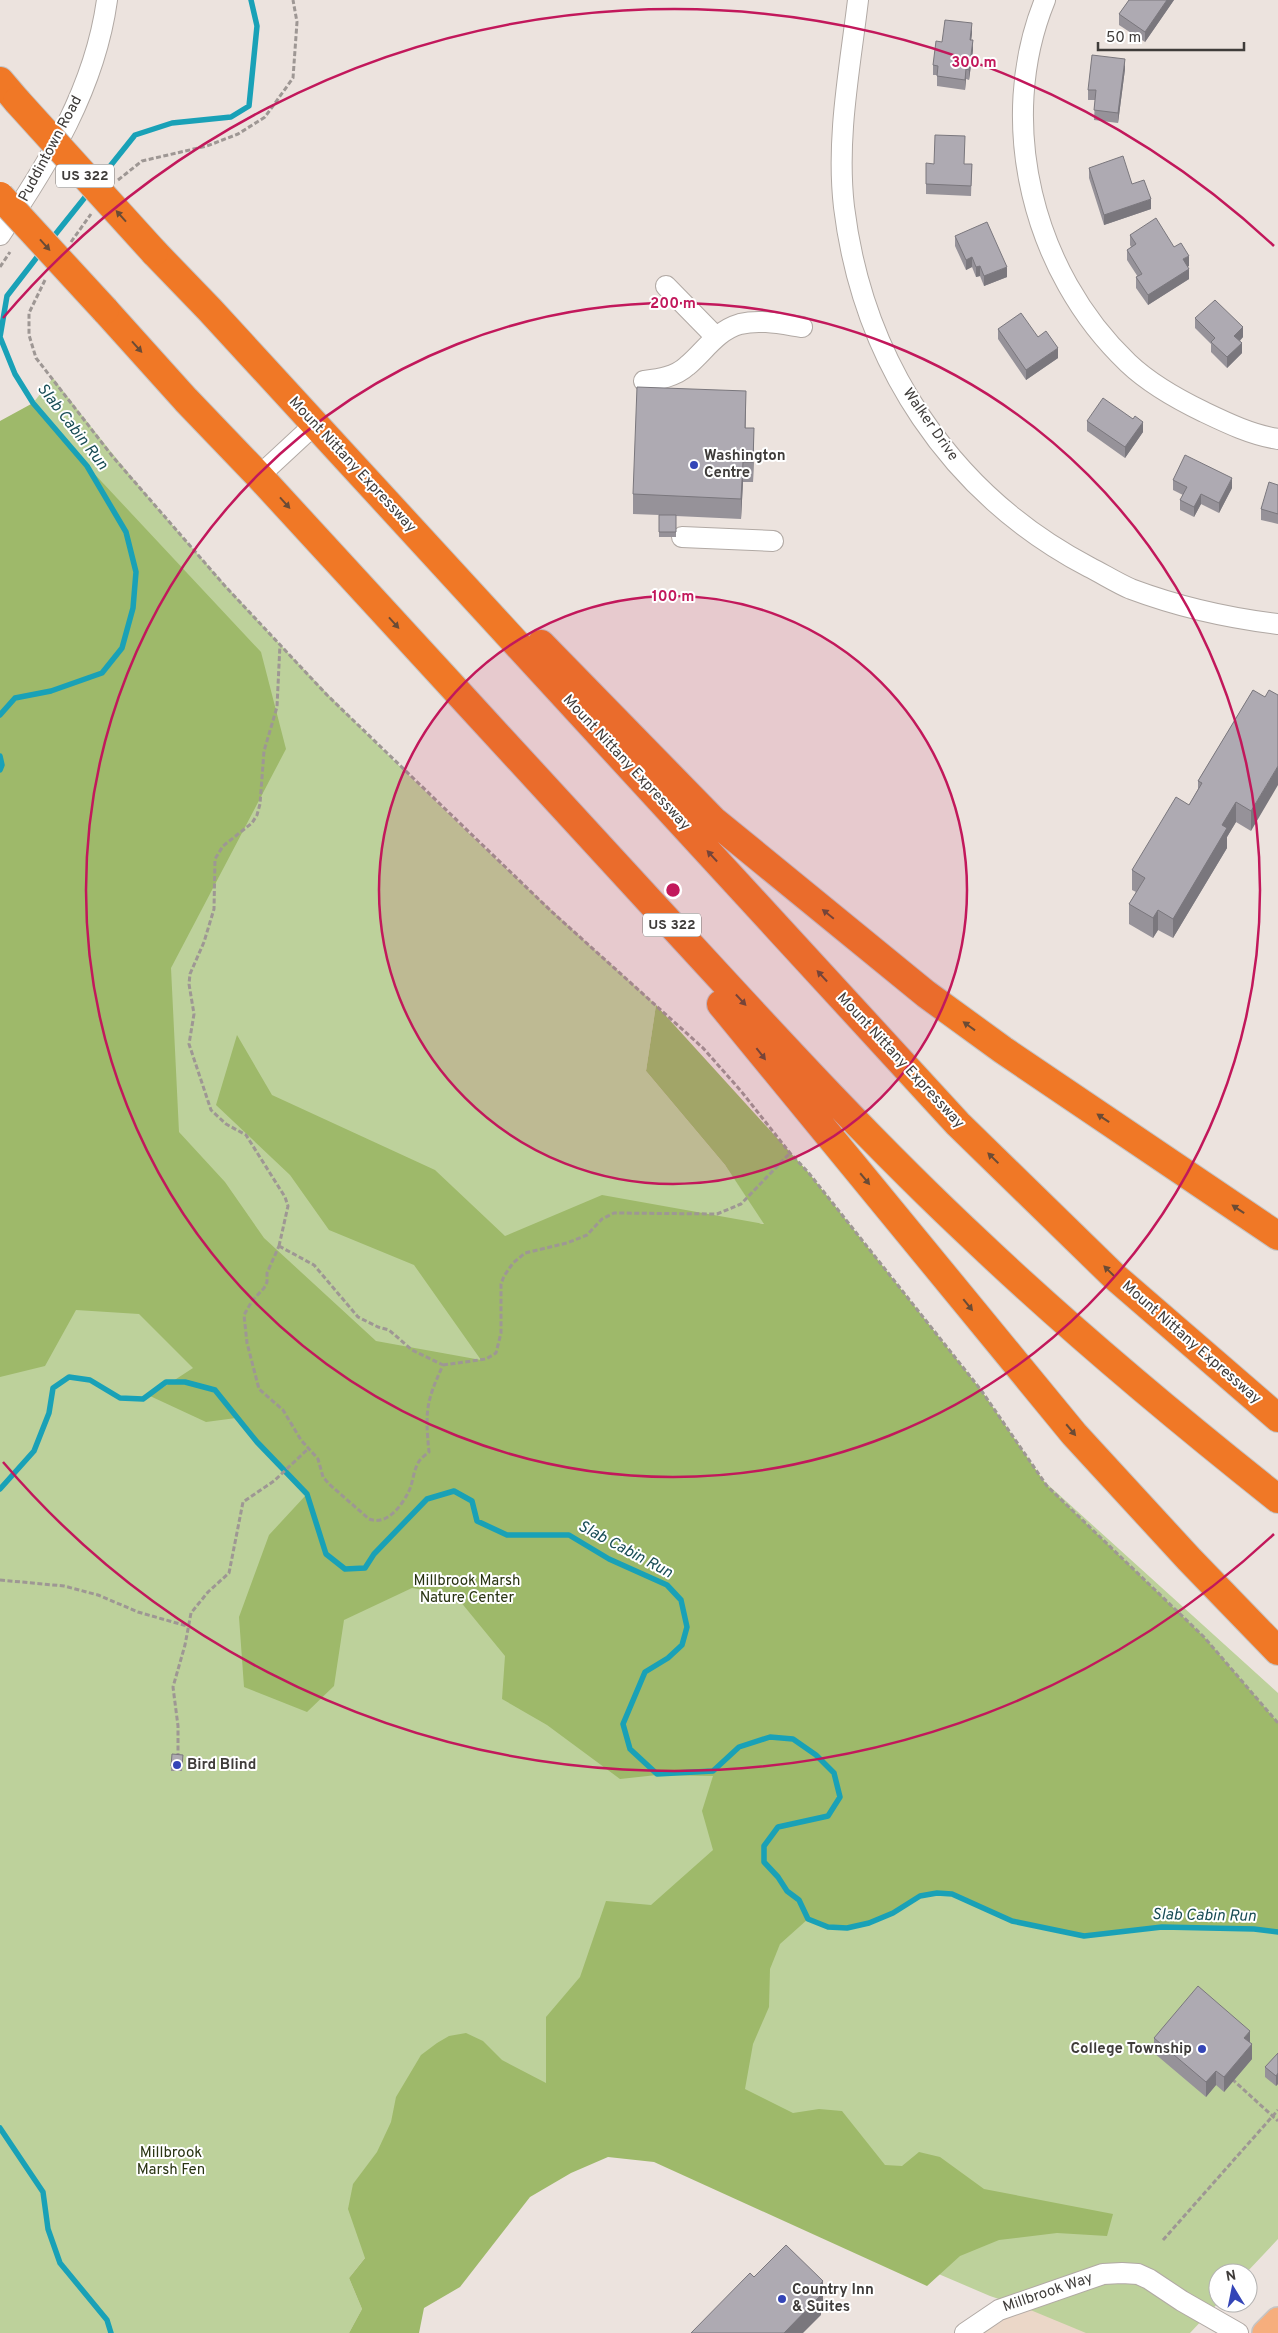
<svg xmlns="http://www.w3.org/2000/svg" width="1278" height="2333" font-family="Overpass,sans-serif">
<rect width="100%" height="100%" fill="#ece3de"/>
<!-- commercial -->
<path fill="#ebd7c8" d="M 1023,2296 L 1100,2333 L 984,2333 Z"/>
<!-- green -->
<path fill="#bdd19b" d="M 53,378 C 229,610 439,811 656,1005 L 646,1071 L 725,1165 L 765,1224 L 759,1223 L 1278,1693 L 1278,2239 L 1246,2273 L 1218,2273 L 1218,2303 L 1190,2333 L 1086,2333 L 1028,2309 L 990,2296 L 817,2222 L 493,2097 L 349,2278 L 362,2309 L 349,2333 L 0,2333 L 0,632 L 87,466 L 33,403 Z"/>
<!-- forest -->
<path fill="#9eb96a" d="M 33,403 L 87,466 L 261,652 L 286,749 L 171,968 L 179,1132 L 225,1182 L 264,1238 L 376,1341 L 481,1360 L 414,1265 L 329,1230 L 290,1175 L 216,1105 L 237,1035 L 272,1095 L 435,1170 L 505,1236 L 602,1195 L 764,1224 L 725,1165 L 646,1071 L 656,1005 L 808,1172 L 981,1390 L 1047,1486 L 1204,1637 L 1278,1723 L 1278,1932 C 1242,1927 1197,1925 1161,1927 C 1137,1929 1104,1938 1082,1936 C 1063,1933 1030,1927 1012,1921 C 989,1913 958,1890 934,1893 C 918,1895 908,1904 894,1912 C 866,1927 837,1933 808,1919 L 780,1944 L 770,1969 L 769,2007 L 753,2044 L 745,2089 L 793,2113 L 819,2109 L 842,2111 L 885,2165 L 902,2166 L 919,2152 L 940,2157 L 984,2189 L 1113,2214 L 1107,2236 L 1057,2233 L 999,2240 L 960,2256 L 927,2286 L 654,2162 L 608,2157 L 571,2173 L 530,2197 L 460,2287 L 424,2308 L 419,2333 L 349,2333 L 362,2309 L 349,2278 L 365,2258 L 348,2209 L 353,2184 L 377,2152 L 391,2122 L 396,2097 L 421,2055 L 437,2043 L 449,2036 L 466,2033 L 483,2041 L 502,2060 L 546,2083 L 546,2017 L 580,1977 L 606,1901 L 651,1905 L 713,1850 L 702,1811 L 713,1776 L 657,1775 L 620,1779 L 547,1725 L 502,1699 L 505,1656 L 455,1595 L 412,1588 L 344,1620 L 334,1686 L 307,1712 L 244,1687 L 239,1617 L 269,1535 L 306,1495 L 255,1443 L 236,1418 L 206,1422 L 150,1396 L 193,1368 L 139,1314 L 76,1310 L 45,1366 L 0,1377 L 0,421 Z"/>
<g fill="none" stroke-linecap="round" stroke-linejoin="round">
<!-- stream -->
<path stroke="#19a1b7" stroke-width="5.5" d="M 99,180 L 135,135 L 172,123 L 231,117 L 249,106 L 257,26 L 251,0
M 50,241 L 90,191
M 0,715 L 15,698 L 51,691 L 102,673 L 122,648 L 133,608 L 136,572 L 126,532 L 87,466 L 33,403 L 15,374 L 0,337 L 7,296 L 41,252
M 0,756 L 2,765 L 0,770
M 0,1489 L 34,1451 L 49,1413 L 53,1388 L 69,1377 L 90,1380 L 120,1398 L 143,1399 L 166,1382 L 185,1382 L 215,1390 L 257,1442 L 307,1494 L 326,1554 L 345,1569 L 365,1568 L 374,1554 L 427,1499 L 454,1491 L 472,1501 L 477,1521 L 507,1535 L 569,1535 L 609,1559 L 667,1585 L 681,1600 L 687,1627 L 682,1645 L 668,1658 L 645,1672 L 623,1724 L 630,1749 L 657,1774 L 713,1771 L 739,1747 L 770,1737 L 793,1739 L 816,1755 L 834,1773 L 840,1797 L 828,1816 L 778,1827 L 764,1846 L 764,1862 L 778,1877 L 787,1891 L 799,1900 L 808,1919 L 828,1927 L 847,1928 L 869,1923 L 893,1913 L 920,1896 L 937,1893 L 952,1894 L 1012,1921 L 1084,1936 L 1162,1927 L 1254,1929 L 1278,1932
M 0,2128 L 43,2192 L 48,2229 L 60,2263 L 107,2320 L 111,2333"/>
<!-- minor casing -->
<g stroke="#b1a9a4" stroke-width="22">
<path id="minor" d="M 858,0 C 850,68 836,138 844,207 C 863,362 950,494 1089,567 C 1103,574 1117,583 1131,589 C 1179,607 1228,618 1278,624
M 1045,0 C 995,122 1033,273 1128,363 C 1149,383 1177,399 1204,412 C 1227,423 1252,435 1278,439
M 0,235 C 49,163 95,88 107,0
M 666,286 L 715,336
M 644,381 C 659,379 675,377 687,366 C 705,351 716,331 740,324 C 760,319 782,324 802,327
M 259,476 L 314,425
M 682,537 L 773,541
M 965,2333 L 999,2310 L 1103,2274 L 1122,2273 L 1138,2274 L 1149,2279 L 1182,2301 L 1238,2333"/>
</g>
<!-- major casing -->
<g stroke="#c5c4c4" stroke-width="28">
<path id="major" d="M 1265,2333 L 1278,2320"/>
</g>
<!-- highway casing -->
<g stroke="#c5c4c4" stroke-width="30">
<path id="highway" d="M 0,81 L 17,101
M 154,252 L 210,310 L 958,1124 L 1115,1277 L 1278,1418
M 105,310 L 186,400 L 259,476 C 392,620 524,765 657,909 C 762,1023 867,1139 980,1244 C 1075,1334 1176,1418 1278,1499
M 541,644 L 713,820 L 926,994 L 1003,1050 L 1278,1236
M 721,1004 L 1074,1434 L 1189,1559 L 1278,1651"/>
</g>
<!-- path -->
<path stroke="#9e9794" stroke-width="3" stroke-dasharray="5 2.5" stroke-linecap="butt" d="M 118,180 L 142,161 L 207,146 L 238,134 L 265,117 L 293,78 L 297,22 L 293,0
M 71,242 L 91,214
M 0,267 L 10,252
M 45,280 L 29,313 L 29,335 L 36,358 L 113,457 L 225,586 L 327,695 L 551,911 L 703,1048 L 741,1091 L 790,1153 L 808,1172 L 981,1390 L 1047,1486 L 1204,1637 L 1278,1723
M 279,1246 L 314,1265 L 358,1317 L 378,1327 L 389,1330 L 412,1350 L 443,1365 C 426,1402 425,1411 429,1452 C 425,1455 420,1459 418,1463 C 413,1472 413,1484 408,1493 C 401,1506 387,1526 369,1519 L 329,1484 L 323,1477 L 318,1459 L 301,1440 L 283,1410 L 259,1389 L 247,1343 L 244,1315 L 252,1301 L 264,1288 L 267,1282 L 267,1273 Z
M 279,1246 L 288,1206 L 285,1197 L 246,1135 L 226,1124 L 211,1110 L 189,1044 L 194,1014 L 189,984 L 190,974 L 204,942 L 214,909 L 215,859 L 223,846 L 252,823 L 257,815 L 260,804 L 264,751 L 277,707 L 280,644
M 443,1365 L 486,1359 L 496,1353 L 501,1333 L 501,1284 L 504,1276 L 513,1263 L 525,1253 L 567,1243 L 587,1235 L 602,1219 L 614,1213 L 717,1214 L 741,1204 L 790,1153
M 0,1580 L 64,1586 L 98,1595 L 138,1612 L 187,1626
M 178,1758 L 178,1726 L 173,1687 L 185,1645 L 191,1613 L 208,1592 L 229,1573 L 243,1502 L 274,1481 L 309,1448
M 1232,2079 L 1278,2121
M 1163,2240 L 1278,2110"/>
<!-- minor -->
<use href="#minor" stroke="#fff" stroke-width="20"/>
<!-- major -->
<use href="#major" stroke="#f6ae7d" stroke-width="25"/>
<!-- highway -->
<use href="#highway" stroke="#f07826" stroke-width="28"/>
<!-- highway-bridge casing -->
<g stroke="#c5c4c4" stroke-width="30" stroke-linecap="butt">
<path id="highway-bridge" d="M 17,101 L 154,252
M 0,196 L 105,310"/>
</g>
<!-- highway-bridge -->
<use href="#highway-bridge" stroke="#f07826" stroke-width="28"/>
</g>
<!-- wall -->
<path fill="#969299" d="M 1129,0 L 1174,0 L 1145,42 L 1119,25 L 1119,14 Z
M 972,33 L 971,40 L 973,50 L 969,80 L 966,79 L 965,90 L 937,86 L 937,75 L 933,75 L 933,65 L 942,42 Z
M 1125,69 L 1118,123 L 1094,120 L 1095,100 L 1088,100 L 1088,90 Z
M 934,164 L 972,164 L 971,196 L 926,194 L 926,184 Z
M 1089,168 L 1132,184 L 1151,209 L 1104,225 L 1089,178 Z
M 1130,235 L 1174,247 L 1189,266 L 1187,267 L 1189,279 L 1148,305 L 1136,288 L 1136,277 L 1138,277 L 1127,260 L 1127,250 L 1131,247 L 1130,245 Z
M 955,236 L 1007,277 L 984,286 L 980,276 L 976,277 L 972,267 L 966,270 L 955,246 Z
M 1195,318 L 1243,337 L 1240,341 L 1242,353 L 1227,368 L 1211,352 L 1211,344 L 1195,328 Z
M 998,329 L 1038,337 L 1058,358 L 1026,380 L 998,339 Z
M 746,411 L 745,428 L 754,448 L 753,482 L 743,482 L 741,519 L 676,516 L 676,537 L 659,537 L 659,515 L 633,514 L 633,494 Z
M 1133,419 L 1143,432 L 1125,458 L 1087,431 L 1087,421 Z
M 1173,480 L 1232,488 L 1219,513 L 1201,504 L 1194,517 L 1180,510 L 1180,500 L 1183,495 L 1173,490 Z
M 1278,485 L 1278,524 L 1261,520 L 1261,509 Z
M 1253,690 L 1251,831 L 1236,822 L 1227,837 L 1227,848 L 1173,938 L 1158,930 L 1153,938 L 1129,924 L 1129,904 L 1136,892 L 1132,890 L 1132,870 L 1189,805 L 1198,789 L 1198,781 Z
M 183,1755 L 182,1771 L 171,1771 L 171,1766 Z
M 1154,2038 L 1250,2043 L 1252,2059 L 1224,2092 L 1216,2085 L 1206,2097 L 1154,2053 Z
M 1278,2053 L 1278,2084 L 1276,2086 L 1265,2077 L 1265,2067 Z"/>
<!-- shaded-wall -->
<path fill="#7a777d" d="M 1167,0 L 1174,0 L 1145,42 L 1145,32 Z
M 972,23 L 972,33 L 970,50 L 970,40 Z
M 973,40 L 973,50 L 969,80 L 969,70 Z
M 1125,59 L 1125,69 L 1118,123 L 1118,113 Z
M 966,69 L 966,79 L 965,90 L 965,80 Z
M 1151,199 L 1151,209 L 1104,225 L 1104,215 Z
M 1189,256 L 1189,266 L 1183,269 L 1183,259 Z
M 972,257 L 972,267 L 966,270 L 966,260 Z
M 980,266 L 980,276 L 976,277 L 976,267 Z
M 1007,267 L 1007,277 L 984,286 L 984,276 Z
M 1189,269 L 1189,279 L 1148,305 L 1148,295 Z
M 1243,327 L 1243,337 L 1234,346 L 1234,336 Z
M 1242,343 L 1242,353 L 1227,368 L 1227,357 Z
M 1058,348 L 1058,358 L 1026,380 L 1026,370 Z
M 746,391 L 746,411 L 745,447 L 745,428 Z
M 1143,422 L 1143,432 L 1125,458 L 1125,447 Z
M 754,428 L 754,448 L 753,482 L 753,462 Z
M 743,462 L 743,482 L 741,519 L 741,499 Z
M 1232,478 L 1232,488 L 1219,513 L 1219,503 Z
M 1201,494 L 1201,504 L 1194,517 L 1194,507 Z
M 1278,766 L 1278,785 L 1251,831 L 1251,811 Z
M 1236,802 L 1236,822 L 1227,837 L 1227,848 L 1173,938 L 1173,919 L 1222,825 Z
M 1158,910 L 1158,930 L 1153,938 L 1153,918 Z
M 1250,2031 L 1250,2046 L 1244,2038 Z
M 1252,2044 L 1252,2059 L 1224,2092 L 1224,2077 Z
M 1216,2071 L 1216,2085 L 1206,2097 L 1206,2082 Z
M 1278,2073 L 1278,2084 L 1276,2086 L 1276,2076 Z
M 823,2281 L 823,2301 L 821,2304 L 821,2315 L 803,2333 L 784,2333 L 815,2290 Z"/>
<!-- building -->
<path fill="#aeaab2" stroke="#7a777d" d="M 1129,0 L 1167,0 L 1145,32 L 1119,14 Z
M 945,20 L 972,23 L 970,40 L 973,40 L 969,70 L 966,69 L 965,80 L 937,76 L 938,66 L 933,65 L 936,41 L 942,42 Z
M 1092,55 L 1125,59 L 1118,113 L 1094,110 L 1096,90 L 1088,90 Z
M 935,135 L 965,136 L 964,164 L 972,164 L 971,186 L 926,184 L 926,163 L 934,164 Z
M 1123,156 L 1132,184 L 1144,180 L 1151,199 L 1104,215 L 1089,168 Z
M 1156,218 L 1174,247 L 1181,243 L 1189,256 L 1183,259 L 1189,269 L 1148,295 L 1136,277 L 1142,274 L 1127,250 L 1136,244 L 1130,235 Z
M 987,222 L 1007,267 L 984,276 L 980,266 L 976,267 L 972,257 L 966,260 L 955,236 Z
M 1215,300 L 1243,327 L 1234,336 L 1242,343 L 1227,357 L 1211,342 L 1215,338 L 1195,318 Z
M 1021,313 L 1038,337 L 1046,331 L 1058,348 L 1026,370 L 998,329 Z
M 637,387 L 746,391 L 745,428 L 754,428 L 753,462 L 743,462 L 741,499 L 633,494 Z
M 1103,398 L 1133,419 L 1135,416 L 1143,422 L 1125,447 L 1087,421 Z
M 1185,455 L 1232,478 L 1219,503 L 1201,494 L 1194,507 L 1180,500 L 1187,487 L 1173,480 Z
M 1269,482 L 1278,485 L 1278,514 L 1261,509 Z
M 659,515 L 676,515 L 676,532 L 659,532 Z
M 1253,690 L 1265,697 L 1269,690 L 1278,695 L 1278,766 L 1251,811 L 1236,802 L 1222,825 L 1227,828 L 1173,919 L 1158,910 L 1153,918 L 1129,904 L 1145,878 L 1132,870 L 1176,797 L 1189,805 L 1202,783 L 1198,781 Z
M 172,1754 L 183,1755 L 182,1766 L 171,1766 Z
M 1198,1986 L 1250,2031 L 1244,2038 L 1252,2044 L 1224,2077 L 1216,2071 L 1206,2082 L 1154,2038 Z
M 1278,2053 L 1278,2073 L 1276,2076 L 1265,2067 Z
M 786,2245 L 823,2281 L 815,2290 L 821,2295 L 784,2333 L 691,2333 L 750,2273 L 754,2277 Z"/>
<!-- one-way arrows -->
<defs><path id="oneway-solid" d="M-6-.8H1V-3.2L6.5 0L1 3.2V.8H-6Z" transform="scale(1.25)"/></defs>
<g fill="#6b4b35">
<use href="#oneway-solid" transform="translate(121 216) rotate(-132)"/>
<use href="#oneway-solid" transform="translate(45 245) rotate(48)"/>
<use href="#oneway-solid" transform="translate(137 347) rotate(48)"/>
<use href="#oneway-solid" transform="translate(285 503) rotate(48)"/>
<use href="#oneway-solid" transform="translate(394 623) rotate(48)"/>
<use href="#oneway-solid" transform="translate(712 856) rotate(-133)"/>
<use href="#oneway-solid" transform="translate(828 914) rotate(-141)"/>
<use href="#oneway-solid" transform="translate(822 976) rotate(-133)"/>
<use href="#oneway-solid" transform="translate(741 1000) rotate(47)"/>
<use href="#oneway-solid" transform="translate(969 1026) rotate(-144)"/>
<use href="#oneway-solid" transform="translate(761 1054) rotate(52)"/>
<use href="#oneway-solid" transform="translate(1103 1118) rotate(-146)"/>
<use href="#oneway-solid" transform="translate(993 1158) rotate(-136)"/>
<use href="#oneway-solid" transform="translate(865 1179) rotate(50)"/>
<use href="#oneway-solid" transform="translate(1238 1209) rotate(-146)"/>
<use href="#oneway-solid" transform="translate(1109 1271) rotate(-136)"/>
<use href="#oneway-solid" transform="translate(968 1305) rotate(51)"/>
<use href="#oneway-solid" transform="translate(1071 1430) rotate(50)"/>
</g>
<!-- distance rings -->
<circle cx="673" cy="890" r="294" fill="#c2185b" fill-opacity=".12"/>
<g fill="none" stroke="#c2185b" stroke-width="2.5">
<circle cx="673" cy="890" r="294"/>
<circle cx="673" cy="890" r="587"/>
<path d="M1274 1534A881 881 0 0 1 3 1462M3 318A881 881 0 0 1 1274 246"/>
</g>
<!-- markers -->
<g fill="#3445b7" stroke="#fff" stroke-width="2">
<circle cx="694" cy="465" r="5"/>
<circle cx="177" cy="1765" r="5"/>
<circle cx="1202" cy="2049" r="5"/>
<circle cx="782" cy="2299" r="5"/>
</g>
<g text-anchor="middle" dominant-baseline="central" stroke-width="4" stroke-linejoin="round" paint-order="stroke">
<!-- shield labels -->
<g fill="#fff" stroke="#797675" stroke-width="1">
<rect x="56" y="164.5" width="58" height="23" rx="4"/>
<rect x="643" y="913.5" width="58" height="23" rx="4"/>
</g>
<g font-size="14" font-weight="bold" fill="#3f3c3a">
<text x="85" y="176">US 322</text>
<text x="672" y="925">US 322</text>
</g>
<!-- street labels -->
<g font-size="15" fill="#3f3c3a" stroke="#fff">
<text transform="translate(51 149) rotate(-62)">Puddintown Road</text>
<text transform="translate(930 425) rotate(55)">Walker Drive</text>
<text transform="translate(352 465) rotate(47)">Mount Nittany Expressway</text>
<text transform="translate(626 763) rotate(47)">Mount Nittany Expressway</text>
<text transform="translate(900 1061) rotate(47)">Mount Nittany Expressway</text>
<text transform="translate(1191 1343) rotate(41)">Mount Nittany Expressway</text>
<text transform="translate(1048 2293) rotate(-19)">Millbrook Way</text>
</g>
<!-- poi labels -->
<g font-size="15" font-weight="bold" fill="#3f3c3a" stroke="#fff" text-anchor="start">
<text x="704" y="456">Washington<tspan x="704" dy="17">Centre</tspan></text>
<text x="187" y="1765">Bird Blind</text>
<text x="1192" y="2049" text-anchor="end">College Township</text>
<text x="792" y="2290">Country Inn<tspan x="792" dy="17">&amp; Suites</tspan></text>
</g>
<!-- park labels -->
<g font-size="15" fill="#293412" stroke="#fff">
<text x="467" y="1581">Millbrook Marsh<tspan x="467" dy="17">Nature Center</tspan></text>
<text x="171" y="2153">Millbrook<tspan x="171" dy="17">Marsh Fen</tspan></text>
</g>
<!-- water labels -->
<g font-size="16" font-style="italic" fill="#194d56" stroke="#fff">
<text transform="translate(72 427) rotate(52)">Slab Cabin Run</text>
<text transform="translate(625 1550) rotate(28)">Slab Cabin Run</text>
<text transform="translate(1204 1916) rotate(1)">Slab Cabin Run</text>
</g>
</g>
<circle cx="673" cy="890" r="8" fill="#c2185b" stroke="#fff" stroke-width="2.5"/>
<g font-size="15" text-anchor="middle" font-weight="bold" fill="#c2185b" stroke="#fff" stroke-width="4" stroke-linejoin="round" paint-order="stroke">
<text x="974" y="67">300 m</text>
<text x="673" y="308">200 m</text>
<text x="673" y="601">100 m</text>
</g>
<!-- north arrow -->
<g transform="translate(1233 2288) rotate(350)"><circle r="24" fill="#ffffff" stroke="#b2b1b0"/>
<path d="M0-4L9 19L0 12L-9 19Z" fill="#3445b7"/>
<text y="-8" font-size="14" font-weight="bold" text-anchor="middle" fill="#3f3c3a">N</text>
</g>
<!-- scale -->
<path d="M1098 42v8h146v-8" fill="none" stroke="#3f3c3a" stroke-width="2.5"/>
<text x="1106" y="42" font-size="15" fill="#3f3c3a" stroke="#ffffff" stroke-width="4" paint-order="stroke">50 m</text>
</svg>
